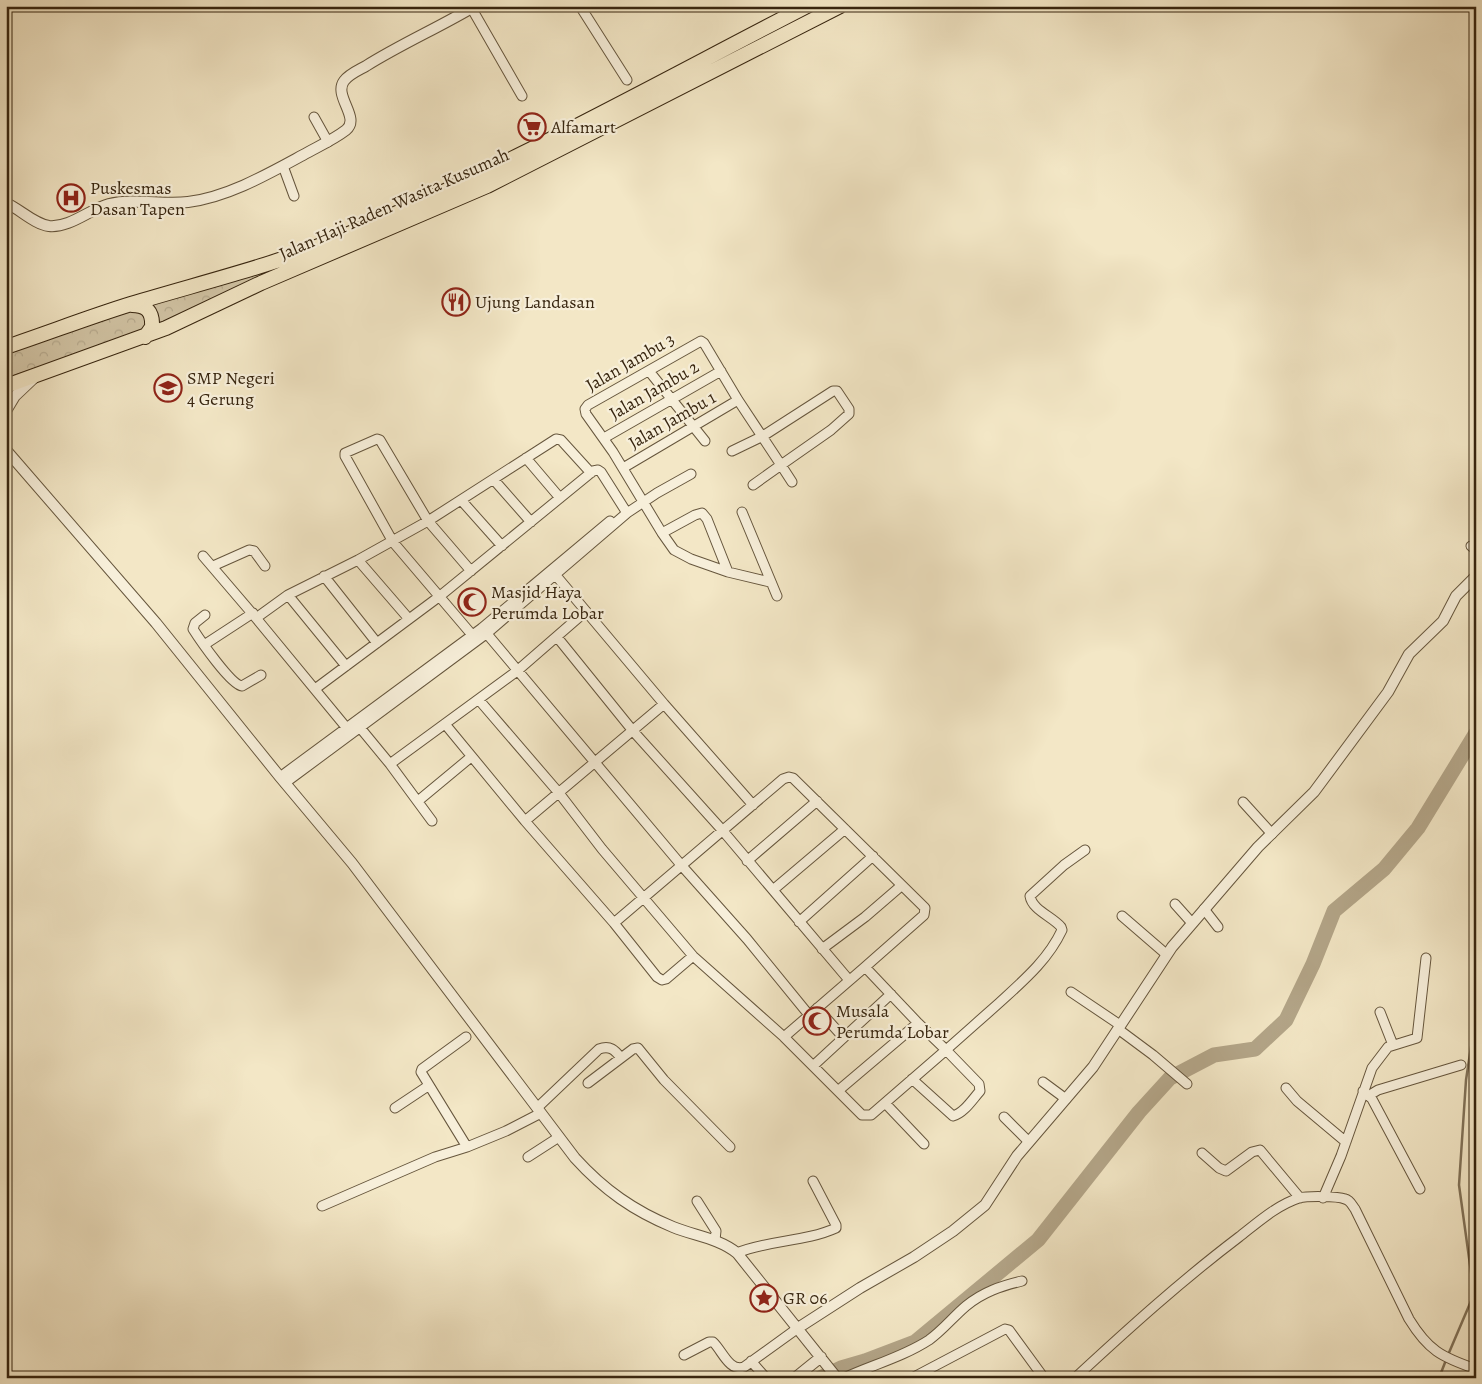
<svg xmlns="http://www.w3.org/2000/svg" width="1482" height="1384" font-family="Alegreya,serif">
<defs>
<pattern id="park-crowns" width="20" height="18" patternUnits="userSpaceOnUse" patternTransform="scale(1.25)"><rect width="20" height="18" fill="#d3c6a7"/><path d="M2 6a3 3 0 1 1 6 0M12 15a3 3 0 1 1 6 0" fill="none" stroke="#b6aa8f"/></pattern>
</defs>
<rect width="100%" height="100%" fill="#f3e7c6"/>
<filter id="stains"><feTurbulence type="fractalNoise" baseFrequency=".004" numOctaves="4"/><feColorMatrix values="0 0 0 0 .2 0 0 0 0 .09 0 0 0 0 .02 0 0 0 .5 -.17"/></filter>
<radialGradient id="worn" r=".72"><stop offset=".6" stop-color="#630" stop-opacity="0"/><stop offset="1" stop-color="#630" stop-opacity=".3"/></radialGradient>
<!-- park -->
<path fill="url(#park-crowns)" stroke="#85765b" d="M 320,252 L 159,330 C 160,317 157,311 148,303 L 267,272 Z
M 139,307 L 147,311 L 146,330 L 6,378 L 6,352 Z"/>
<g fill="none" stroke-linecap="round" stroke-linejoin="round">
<!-- stream -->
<path stroke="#817258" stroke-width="2.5" d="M 1448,1355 L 1474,1294 L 1459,1185 L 1466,1080 L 1476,1014
M 1439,1378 L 1446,1360"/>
<!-- river -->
<path stroke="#b3a588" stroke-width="15" d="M 820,1378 L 841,1368 L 865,1361 L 915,1342 L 1038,1240 L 1139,1112 L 1170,1078 L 1214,1055 L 1255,1049 L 1286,1020 L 1313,964 L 1334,911 L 1384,869 L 1418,828 L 1476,733"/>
<!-- minor casing -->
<g stroke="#66563d" stroke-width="11">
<path id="minor" d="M 580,6 L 627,80
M 472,9 L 522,96
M 314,117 L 328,142
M 283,166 L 294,196
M 649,371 L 705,441
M 604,438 L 721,371
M 732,451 L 763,436 L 833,391 L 837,391 L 849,409 L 849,414 L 831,430 L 781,465 L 738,400 L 704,343 L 701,341 L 588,405 L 585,409 L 586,414 L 613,452 L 662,533 L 674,550 L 691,559 L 728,572 L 770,582
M 526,458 L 560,498
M 623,468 L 738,400
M 494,480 L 531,522
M 753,485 L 781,465 L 792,482
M 461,500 L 502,546
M 742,512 L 777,596
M 662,533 L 695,515 L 702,513 L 707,519 L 728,572
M 1471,546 L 1476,550
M 203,556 L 256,618 L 350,732
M 358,560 L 409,619
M 213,566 L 249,550 L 254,551 L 265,566
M 471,571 L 428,521 L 380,440 L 377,439 L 345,453 L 345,456 L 393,542 L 473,636
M 553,572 L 664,704 L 753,805
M 324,576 L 377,643
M 288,595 L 346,666
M 205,615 L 195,623 L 193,629 C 200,640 231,685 242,686 L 261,675
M 256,618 L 288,595 L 358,560 L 428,521 L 556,439 L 561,440 L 591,473
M 482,628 L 682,866 L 747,939 L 809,1015
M 557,637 L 633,731 L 723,831 L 849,980
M 204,645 L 253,613
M 315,689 L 440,596 L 593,471 L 598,470 L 601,472 L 627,513
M 479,700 L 559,793 L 602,849 L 693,956 L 784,1037 L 862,1115 L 871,1115 L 946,1050 L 918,1023 L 865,967 L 784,1037
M 357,724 L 390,764 L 432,821
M 445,724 L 525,821 L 614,923 L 657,977 L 662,980 L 666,979 L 693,956
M 390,764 L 517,671 L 586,611
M 280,777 L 482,628 L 610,521
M 285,783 L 486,634 L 627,513 L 657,493 L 691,474
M 418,801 L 471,757
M 1243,802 L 1272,834
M 525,821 L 664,704
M 747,861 L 817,801
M 773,890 L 845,829
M 1175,904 L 1192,923
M 1204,909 L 1218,927
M 1122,916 L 1166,954
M 799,922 L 873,856
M 614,923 L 783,779 L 789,777 L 793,778 L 925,908 L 924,915 L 865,967
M 822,949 L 865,917 L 901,886
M 1071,992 L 1120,1025
M 817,1008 L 843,1037
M 1380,1012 L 1393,1045
M 1118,1029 L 1153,1055 L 1187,1084
M 466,1037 L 422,1069 L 421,1072 L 467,1147
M 813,1066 L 891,994
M 912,1079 L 953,1116 C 964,1113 972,1100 980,1091 L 979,1084 L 946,1050 C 964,1034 981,1019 999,1003 C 1023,981 1048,960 1062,930 L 1061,927 C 1053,917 1032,910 1030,896 L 1064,865 L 1085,850
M 1043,1082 L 1066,1099
M 588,1083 L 633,1049 L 638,1048 L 664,1080 L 730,1147
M 1286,1088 L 1297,1101 L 1346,1142
M 839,1090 L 918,1023
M 1363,1091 L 1372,1099 L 1420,1189
M 1368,1096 L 1378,1090 L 1461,1065
M 885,1103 L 924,1144
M 395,1108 L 428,1086
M 537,1108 L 599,1049 C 610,1045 615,1050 621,1058
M 1004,1117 L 1029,1142
M 1202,1153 L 1219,1168 L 1226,1171 L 1252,1152 L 1260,1150 L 1300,1198
M 528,1157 L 559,1137
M 1323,1198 L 1341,1156 L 1372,1068 L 1388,1047 L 1417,1038 L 1426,958
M 697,1201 L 716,1231 L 715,1240
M 322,1206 L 435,1157 L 467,1147 L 506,1131 L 541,1113
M 737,1253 C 769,1240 805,1242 836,1228 L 836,1225 L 813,1181
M 684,1355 L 709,1342 L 713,1342 C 722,1350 729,1372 744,1367 L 798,1328
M 751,1361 L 766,1378
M 844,1378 C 872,1365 903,1357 929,1340 C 943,1330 953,1317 966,1306 C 983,1292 1001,1286 1022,1281
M 912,1378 L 1005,1329 L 1009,1330 L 1044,1378
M 1075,1378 C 1128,1329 1181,1281 1239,1237 C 1257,1223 1277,1205 1299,1198 C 1307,1196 1337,1196 1345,1199 C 1350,1200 1352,1205 1355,1209 L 1409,1319 C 1428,1350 1441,1357 1476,1369"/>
</g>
<!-- tertiary casing -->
<g stroke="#66563d" stroke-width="12">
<path id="tertiary" d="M 6,203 C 20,209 34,224 49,226 C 70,228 90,209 109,204 C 135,198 162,205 188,202 C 228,197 268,174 303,155 C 317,147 333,140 346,130 C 361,118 333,96 344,81 C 349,74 359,70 366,66 C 401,44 440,27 475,6
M 6,411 L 15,396 L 34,378
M 6,450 L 156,623 L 280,777 L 352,863 L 575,1158 C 604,1190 634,1211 673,1227 C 695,1236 718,1238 737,1253 L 837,1378
M 798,1328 L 860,1288 L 914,1257 L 953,1231 L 985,1205 L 1017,1156 L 1093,1067 L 1172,947 L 1258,847 L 1314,792 L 1388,692 L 1409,654 L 1443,621 L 1456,596 L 1476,576
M 795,1378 L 821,1357"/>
</g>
<!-- trunk casing -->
<g stroke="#37250f" stroke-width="16">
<path id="trunk" d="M 132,305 C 146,305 153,311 152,327 L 145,337
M 6,347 C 48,333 89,317 131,304 C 200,283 272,266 339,238 C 500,171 652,86 807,6
M 6,386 L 166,328 L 261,283 L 487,186 L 840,6"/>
</g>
<!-- minor -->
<use href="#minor" stroke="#f7efda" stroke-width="9"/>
<!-- tertiary -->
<use href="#tertiary" stroke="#f7efda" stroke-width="10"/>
<!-- trunk -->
<use href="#trunk" stroke="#f3e7c6" stroke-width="14"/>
</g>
<!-- icons -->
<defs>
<g id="supermarket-ring" transform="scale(1.4375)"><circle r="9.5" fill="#f7efda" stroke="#8f2418" stroke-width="1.5"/><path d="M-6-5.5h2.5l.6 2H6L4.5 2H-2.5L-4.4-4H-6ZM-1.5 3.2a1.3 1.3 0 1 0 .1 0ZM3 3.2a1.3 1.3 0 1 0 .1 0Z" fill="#8f2418"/></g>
<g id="hospital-ring" transform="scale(1.4375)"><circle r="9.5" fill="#f7efda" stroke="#8f2418" stroke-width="1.5"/><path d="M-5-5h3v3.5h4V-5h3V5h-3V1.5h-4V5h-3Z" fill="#8f2418"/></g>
<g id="restaurant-ring" transform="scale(1.4375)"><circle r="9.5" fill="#f7efda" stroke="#8f2418" stroke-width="1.5"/><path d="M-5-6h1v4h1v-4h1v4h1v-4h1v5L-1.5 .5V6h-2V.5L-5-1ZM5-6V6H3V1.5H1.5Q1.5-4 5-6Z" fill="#8f2418"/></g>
<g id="school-ring" transform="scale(1.4375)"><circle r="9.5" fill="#f7efda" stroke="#8f2418" stroke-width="1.5"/><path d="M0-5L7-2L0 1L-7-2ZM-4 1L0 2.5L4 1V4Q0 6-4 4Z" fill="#8f2418"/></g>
<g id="mosque-ring" transform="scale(1.4375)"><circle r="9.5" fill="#f7efda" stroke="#8f2418" stroke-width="1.5"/><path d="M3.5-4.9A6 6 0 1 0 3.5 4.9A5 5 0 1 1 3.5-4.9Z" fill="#8f2418"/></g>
<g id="sight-ring" transform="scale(1.4375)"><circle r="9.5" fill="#f7efda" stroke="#8f2418" stroke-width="1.5"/><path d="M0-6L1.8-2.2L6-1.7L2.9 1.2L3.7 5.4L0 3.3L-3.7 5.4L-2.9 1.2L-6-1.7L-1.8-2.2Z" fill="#8f2418"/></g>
</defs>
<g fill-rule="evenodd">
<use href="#supermarket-ring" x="532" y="127"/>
<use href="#hospital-ring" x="71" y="198"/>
<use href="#restaurant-ring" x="456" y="302"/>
<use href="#school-ring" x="168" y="388"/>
<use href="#mosque-ring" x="472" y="602"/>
<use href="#mosque-ring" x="817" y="1021"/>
<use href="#sight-ring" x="764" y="1298"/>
</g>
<g text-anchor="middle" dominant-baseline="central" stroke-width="4.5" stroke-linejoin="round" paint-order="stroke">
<!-- poi labels -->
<g font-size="18" fill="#37250f" stroke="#f7efda" text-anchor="start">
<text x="551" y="127">Alfamart</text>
<text x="90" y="188">Puskesmas<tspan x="90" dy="21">Dasan Tapen</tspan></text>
<text x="475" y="302">Ujung Landasan</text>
<text x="187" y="378">SMP Negeri<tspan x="187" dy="21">4 Gerung</tspan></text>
<text x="491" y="592">Masjid Haya<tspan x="491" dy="21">Perumda Lobar</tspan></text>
<text x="836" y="1011">Musala<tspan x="836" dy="21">Perumda Lobar</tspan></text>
<text x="783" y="1298">GR 06</text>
</g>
<!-- street labels -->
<g font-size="18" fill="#37250f" stroke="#f7efda">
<text transform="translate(394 204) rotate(-24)">Jalan Haji Raden Wasita Kusumah</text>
<text transform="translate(630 362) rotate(-30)">Jalan Jambu 3</text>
<text transform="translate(654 390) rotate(-30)">Jalan Jambu 2</text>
<text transform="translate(672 420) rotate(-30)">Jalan Jambu 1</text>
</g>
</g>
<!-- margin -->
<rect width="1482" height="1384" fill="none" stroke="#f3e7c6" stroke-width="25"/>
<rect x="8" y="8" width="1467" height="1369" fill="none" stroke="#37250f" stroke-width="2.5"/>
<rect x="12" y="12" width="1457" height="1359" fill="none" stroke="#37250f"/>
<rect width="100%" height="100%" filter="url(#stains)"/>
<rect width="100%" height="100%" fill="url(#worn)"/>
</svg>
